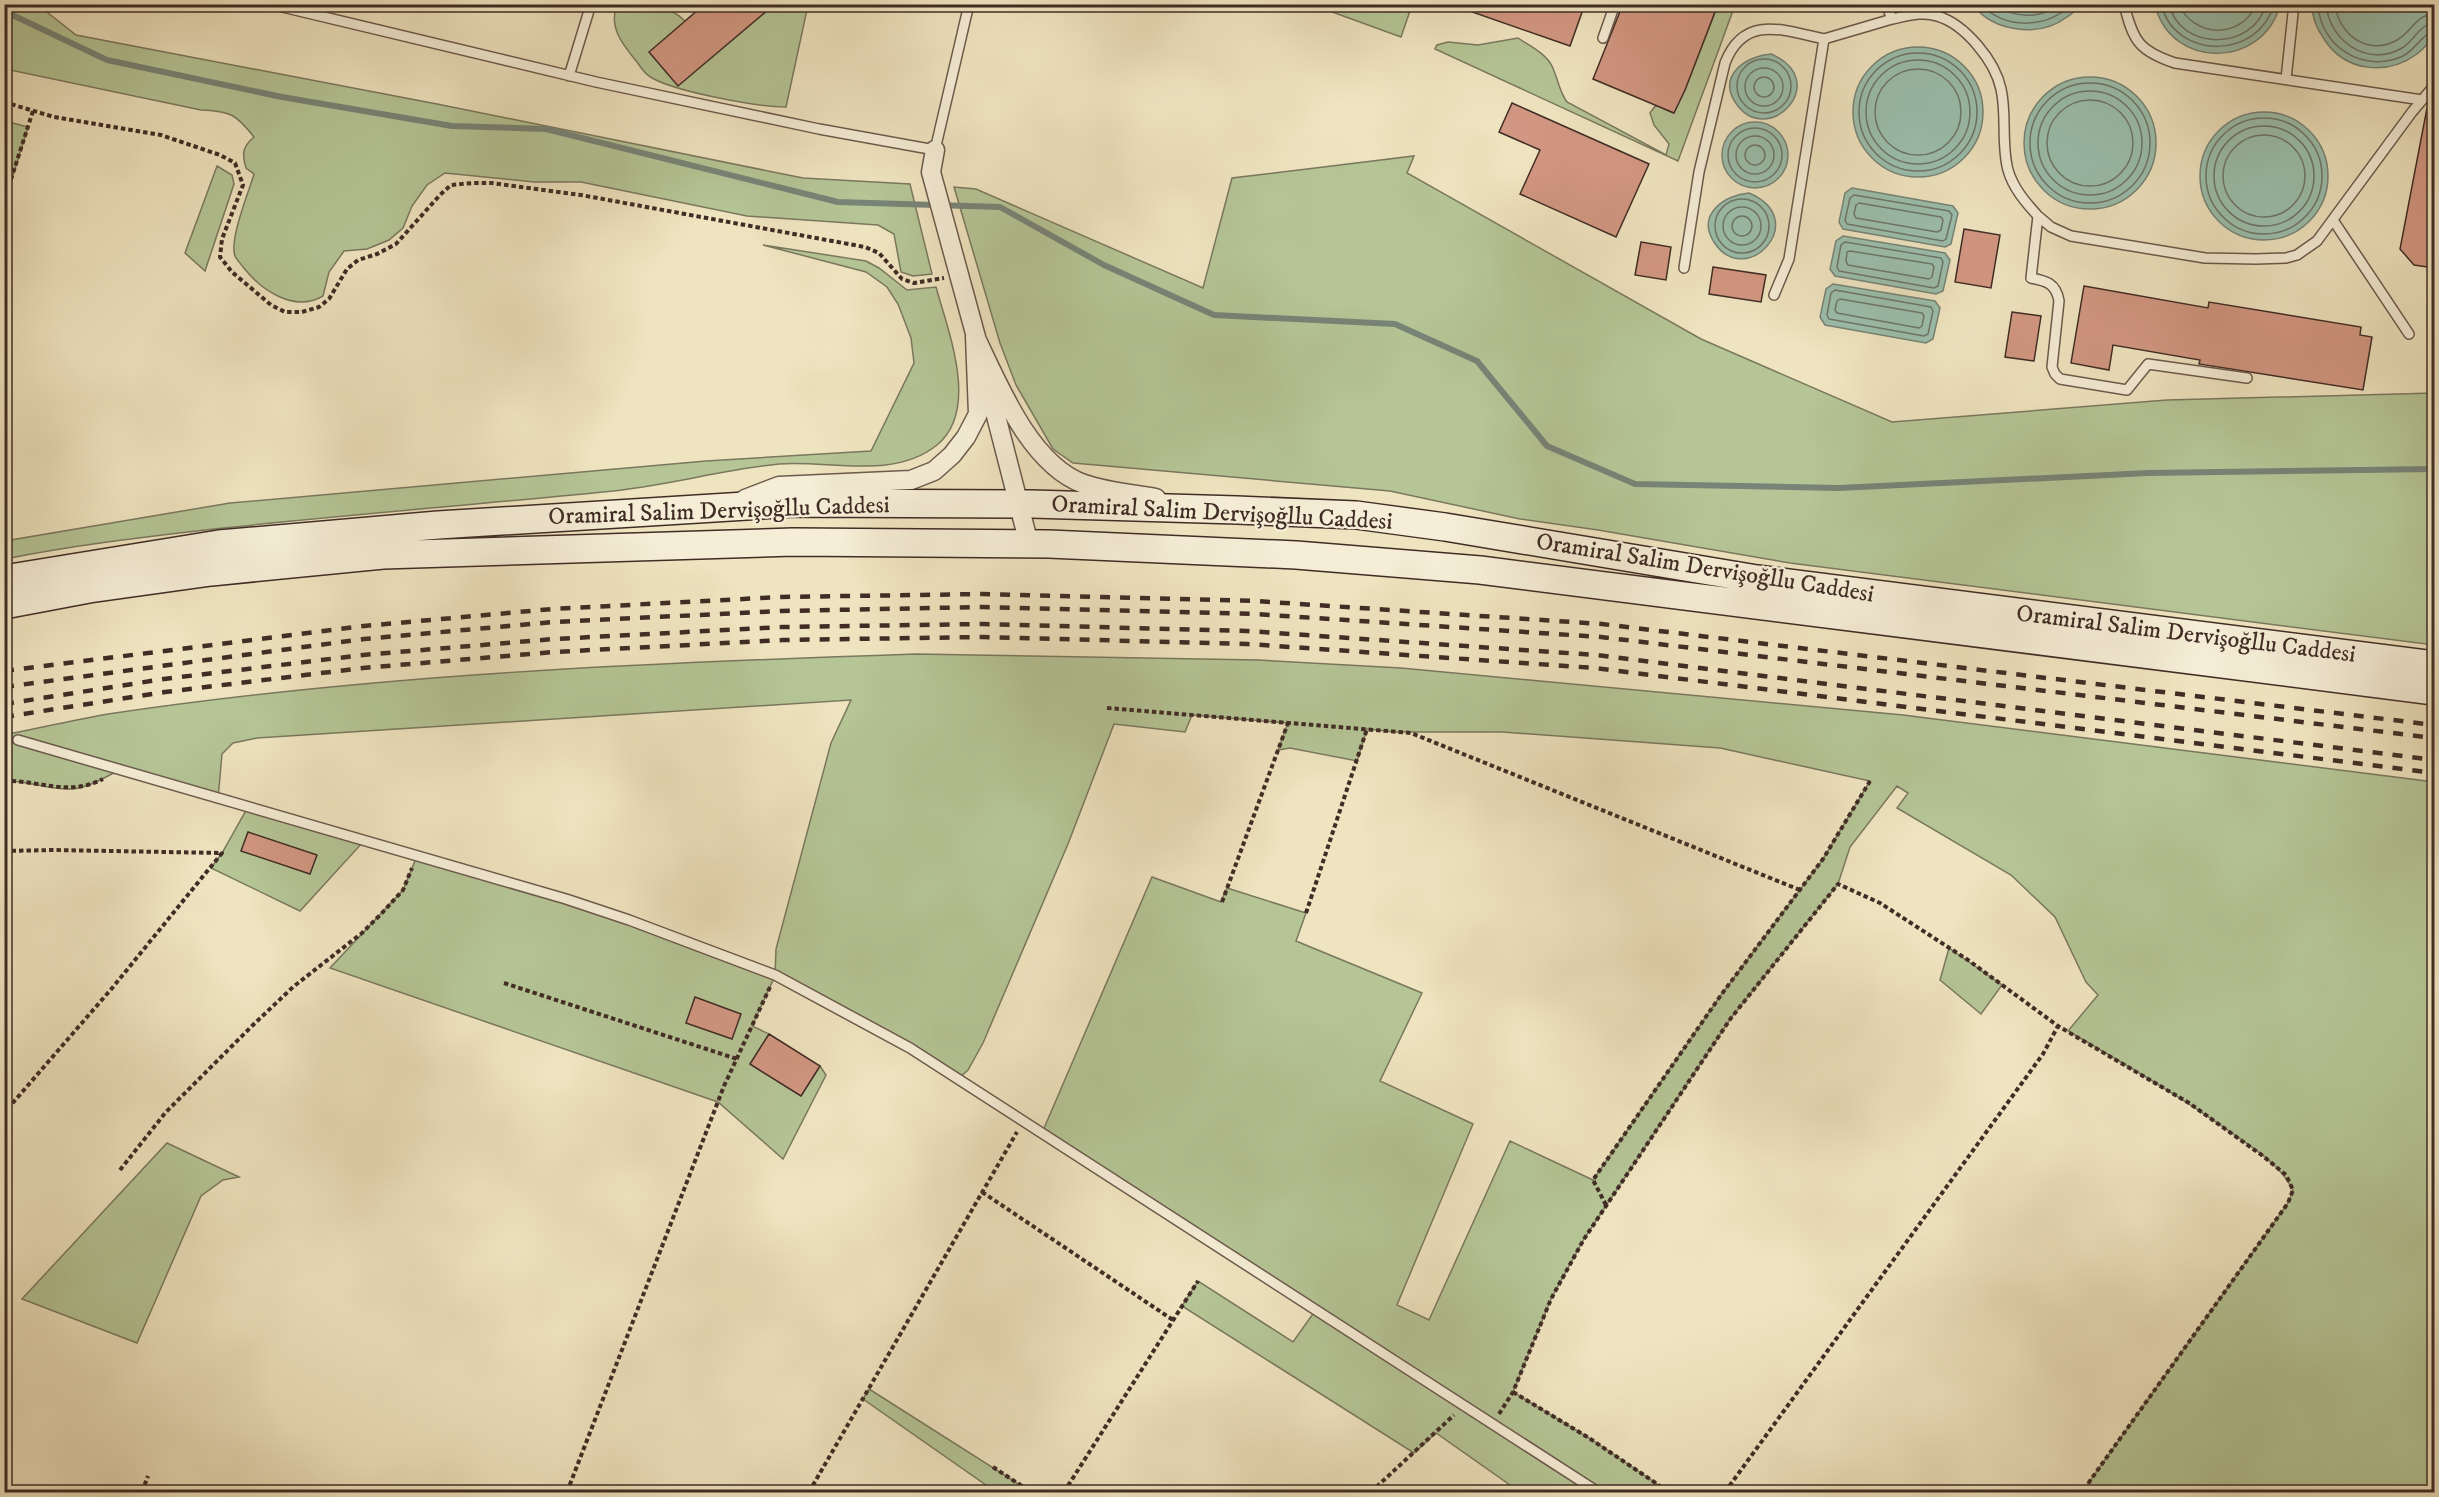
<svg xmlns="http://www.w3.org/2000/svg" width="2439" height="1497" font-family="'IM FELL DW Pica',serif">
<rect width="100%" height="100%" fill="#efe4c0"/>
<filter id="stains"><feTurbulence type="fractalNoise" baseFrequency=".00333" numOctaves="4"/><feColorMatrix values="0 0 0 0 .2 0 0 0 0 .09 0 0 0 0 .02 0 0 0 .5 -.17"/></filter>
<radialGradient id="worn" r=".72"><stop offset=".6" stop-color="#630" stop-opacity="0"/><stop offset="1" stop-color="#630" stop-opacity=".3"/></radialGradient>
<!-- green -->
<path fill="#b5c596" stroke="#7a785e" stroke-width="1.5" d="M 5,4 L 38,5 L 76,35 L 437,104 L 803,178 L 910,184 L 932,274 L 913,276 L 901,272 L 894,234 L 878,225 L 747,216 L 581,182 L 534,182 L 445,173 L 427,185 L 412,206 L 403,228 L 389,240 L 367,249 L 344,251 L 329,272 L 323,296 C 294,313 261,290 243,267 C 241,264 236,259 235,256 C 229,239 249,192 254,174 L 246,168 C 242,154 242,147 254,137 C 236,114 230,111 201,110 L 5,69 Z
M 617,5 C 642,5 666,2 685,21 L 698,10 L 693,5 L 808,5 L 786,107 C 758,107 677,92 652,78 C 646,75 641,68 637,62 C 623,45 608,27 617,5 Z
M 1313,5 L 1412,4 L 1412,5 L 1401,37 Z
M 1718,5 L 1735,5 L 1678,161 L 1435,49 L 1437,45 L 1448,42 L 1478,45 L 1518,38 C 1530,46 1545,53 1552,66 C 1558,79 1559,91 1567,102 L 1666,155 L 1669,144 L 1654,125 L 1650,113 L 1656,105 L 1673,113 L 1685,90 Z
M 5,121 L 28,127 L 5,201 L 4,121 Z
M 1414,156 L 1407,173 L 1701,339 L 1892,422 L 2167,400 L 2434,393 L 2434,645 L 1790,563 L 1598,530 L 1520,519 L 1390,491 L 1073,463 L 1053,449 L 1016,385 L 1000,343 L 954,187 L 976,189 L 1203,288 L 1232,178 Z
M 217,166 L 232,175 L 234,184 L 205,271 L 185,253 Z
M 763,245 L 866,261 L 879,268 L 907,290 L 936,287 C 948,331 980,410 937,445 C 894,480 829,460 779,464 C 720,470 662,487 603,492 C 473,505 344,515 214,529 C 144,537 74,545 5,559 L 5,541 L 230,503 L 706,461 L 871,451 L 914,363 L 911,338 L 898,304 L 887,287 L 866,272 Z
M 916,654 L 1258,660 L 1401,668 L 1903,715 L 2434,782 L 2434,1492 L 2082,1492 L 2288,1203 L 2293,1190 C 2280,1165 2256,1150 2233,1134 C 2180,1096 2124,1064 2068,1031 L 2098,995 L 2086,982 L 2055,917 L 2011,875 L 1897,808 L 1908,793 L 1897,786 L 1850,847 L 1838,884 L 1731,1018 L 1584,1239 L 1551,1299 L 1513,1392 L 1589,1438 L 1669,1492 L 1520,1492 L 1436,1433 L 1414,1453 L 1182,1306 L 1198,1281 L 1293,1342 L 1315,1311 L 1042,1133 L 1152,877 L 1221,902 L 1227,888 L 1306,913 L 1296,941 L 1422,993 L 1380,1081 L 1473,1124 L 1397,1305 L 1429,1320 L 1510,1141 L 1593,1180 L 1721,995 L 1823,859 L 1870,781 L 1720,748 L 1502,732 L 1395,732 L 1367,729 L 1357,761 L 1290,748 L 1278,750 L 1288,723 L 1192,715 L 1185,732 L 1114,724 L 1068,844 L 983,1043 L 968,1070 L 958,1079 L 775,976 L 752,1026 L 769,1034 L 750,1064 L 801,1096 L 820,1066 L 826,1075 L 783,1159 L 718,1102 L 330,968 L 403,890 L 417,856 L 566,899 L 775,975 L 776,949 L 831,743 L 851,700 L 257,738 L 233,743 L 222,754 L 218,799 L 119,770 C 104,778 88,788 71,789 C 48,790 27,780 5,781 L 4,735 C 39,728 74,720 108,714 C 376,674 646,663 916,654 Z
M 248,807 L 364,841 L 300,911 L 211,868 L 222,853 Z
M 1949,948 L 2002,985 L 1981,1014 L 1940,980 Z
M 167,1143 L 239,1177 L 223,1180 L 201,1196 L 137,1343 L 22,1299 Z
M 869,1389 L 1031,1492 L 996,1492 L 863,1399 Z"/>
<!-- water -->
<path fill="#9bbfad" stroke="#778477" stroke-width="1.5" d="M 1973,5 L 2081,5 C 2077,9 2072,14 2067,17 C 2039,38 1994,32 1973,5 Z
M 2155,5 L 2155,4 L 2280,5 C 2263,69 2171,70 2155,5 Z
M 2312,5 L 2434,5 C 2435,13 2437,25 2434,32 C 2432,41 2423,49 2417,54 C 2387,76 2345,72 2324,39 C 2317,29 2312,17 2312,5 Z
M1853 112a65 65 0 1 1 130 0a65 65 0 1 1-130 0Z
M 1771,54 C 1834,81 1767,151 1735,102 C 1718,75 1746,56 1771,54 Z
M2024 143a66 66 0 1 1 132 0a66 66 0 1 1-132 0Z
M2200 176a64 64 0 1 1 128 0a64 64 0 1 1-128 0Z
M1722 155a33 33 0 1 1 66 0a33 33 0 1 1-66 0Z
M 1852,188 L 1953,206 L 1958,213 L 1951,244 L 1945,247 L 1843,229 L 1839,222 L 1845,193 Z
M 1749,193 C 1813,220 1745,291 1714,242 C 1696,214 1725,195 1749,193 Z
M 1843,236 L 1945,253 L 1950,260 L 1943,291 L 1936,294 L 1835,276 L 1830,269 L 1836,241 Z
M 1833,284 L 1935,301 L 1940,308 L 1933,339 L 1926,343 L 1825,325 L 1820,317 L 1826,289 Z"/>
<g fill="none" stroke-linecap="round" stroke-linejoin="round">
<!-- shore -->
<path stroke="#6e7669" stroke-width="1.5" d="M 1980,4 C 2006,30 2046,29 2072,4
M 1993,4 C 2014,18 2040,20 2061,4
M 2161,4 C 2175,61 2259,60 2274,4
M 2169,4 C 2180,52 2254,51 2266,4
M 2178,4 C 2195,38 2240,40 2257,4
M 2318,4 C 2320,47 2364,74 2403,56 C 2414,51 2425,32 2434,30
M 2326,4 C 2329,41 2368,68 2402,48 C 2414,41 2420,24 2434,23
M 2335,4 C 2338,34 2368,57 2397,40 C 2412,32 2415,15 2434,14
M1859 112a59 59 0 1 1 118 0a59 59 0 1 1-118 0Z
M1737 86a27 27 0 1 1 54 0a27 27 0 1 1-54 0Z
M1866 112a52 52 0 1 1 104 0a52 52 0 1 1-104 0Z
M1745 87a19 19 0 1 1 38 0a19 19 0 1 1-38 0Z
M1875 112a43 43 0 1 1 86 0a43 43 0 1 1-86 0Z
M1754 87a10 10 0 1 1 20 0a10 10 0 1 1-20 0Z
M2030 143a60 60 0 1 1 120 0a60 60 0 1 1-120 0Z
M2038 143a52 52 0 1 1 104 0a52 52 0 1 1-104 0Z
M2047 143a43 43 0 1 1 86 0a43 43 0 1 1-86 0Z
M2206 176a58 58 0 1 1 116 0a58 58 0 1 1-116 0Z
M2214 176a50 50 0 1 1 100 0a50 50 0 1 1-100 0Z
M1728 155a27 27 0 1 1 54 0a27 27 0 1 1-54 0Z
M2223 176a41 41 0 1 1 82 0a41 41 0 1 1-82 0Z
M1736 155a19 19 0 1 1 38 0a19 19 0 1 1-38 0Z
M1745 155a10 10 0 1 1 20 0a10 10 0 1 1-20 0Z
M 1854,195 L 1949,211 L 1952,215 L 1946,239 L 1943,241 L 1847,224 L 1845,220 L 1850,198 Z
M1715 226a27 27 0 1 1 54 0a27 27 0 1 1-54 0Z
M 1859,203 L 1941,217 L 1943,220 L 1941,230 L 1937,232 L 1856,218 L 1854,214 L 1856,205 Z
M1723 226a19 19 0 1 1 38 0a19 19 0 1 1-38 0Z
M1732 226a10 10 0 1 1 20 0a10 10 0 1 1-20 0Z
M 1845,242 L 1941,258 L 1943,262 L 1938,286 L 1934,288 L 1839,271 L 1837,267 L 1841,245 Z
M 1850,251 L 1932,264 L 1934,267 L 1932,277 L 1929,279 L 1848,265 L 1846,261 L 1847,252 Z
M 1835,290 L 1931,307 L 1933,311 L 1928,334 L 1924,336 L 1829,319 L 1827,315 L 1831,293 Z
M 1840,299 L 1922,313 L 1924,316 L 1922,326 L 1919,328 L 1837,313 L 1835,310 L 1837,301 Z"/>
<!-- stream -->
<path stroke="#778477" stroke-width="6" d="M 4,11 L 107,60 L 282,97 L 452,126 L 546,129 L 838,202 L 1000,207 L 1104,265 L 1214,315 L 1395,324 L 1477,361 L 1547,446 L 1635,484 L 1839,488 L 2148,473 L 2434,469"/>
</g>
<!-- building -->
<path fill="#d29782" stroke="#402c25" stroke-width="1.5" d="M 705,4 L 775,4 L 678,86 L 649,52 Z
M 1458,4 L 1585,4 L 1570,46 L 1458,7 Z
M 1623,4 L 1718,4 L 1685,90 L 1674,113 L 1593,79 Z
M 1512,103 L 1649,164 L 1616,237 L 1520,194 L 1540,150 L 1499,132 Z
M 2427,108 L 2434,109 L 2434,268 L 2414,265 L 2400,249 Z
M 1964,229 L 2000,235 L 1991,288 L 1955,282 Z
M 1641,242 L 1671,247 L 1666,280 L 1635,275 Z
M 1713,267 L 1766,275 L 1761,302 L 1709,294 Z
M 2084,286 L 2208,308 L 2209,302 L 2361,327 L 2360,335 L 2372,337 L 2363,390 L 2199,364 L 2200,360 L 2113,345 L 2109,370 L 2071,363 Z
M 2012,312 L 2041,316 L 2034,361 L 2005,357 Z
M 248,832 L 317,855 L 310,874 L 241,851 Z
M 695,997 L 741,1014 L 732,1039 L 686,1023 Z
M 769,1034 L 820,1066 L 801,1096 L 750,1064 Z"/>
<g fill="none" stroke-linecap="round" stroke-linejoin="round">
<!-- lane casing -->
<g stroke="#6c5a4c" stroke-width="12">
<path id="lane" d="M 270,4 L 596,82 L 819,129 L 935,150 L 969,4
M 1886,4 L 1892,19 C 1907,16 1923,11 1937,16 C 1965,24 1995,61 2001,89 C 2007,115 2001,144 2008,170 C 2013,188 2026,203 2038,216 L 2031,278 C 2046,281 2056,283 2059,301 L 2052,367 L 2055,374 L 2060,379 L 2127,390 L 2148,364 L 2247,378
M 2124,4 C 2133,41 2139,51 2175,63 L 2422,100
M 1603,38 L 1615,4
M 569,76 L 591,4
M 2286,79 L 2294,4
M 2038,216 L 2051,227 L 2071,236 L 2205,258 L 2256,259 L 2286,258 L 2297,255 L 2317,241 L 2412,112 L 2434,86
M 2333,220 L 2409,334
M 1684,268 L 1699,172 L 1725,63 C 1744,14 1783,30 1824,39
M 1774,295 L 1789,259 L 1824,39 L 1892,19
M 18,740 L 566,899 L 629,920 L 775,975 L 910,1048 L 1598,1492"/>
</g>
<!-- street casing -->
<g stroke="#6c5a4c" stroke-width="21">
<path id="street" d="M 935,150 L 931,172 L 979,348
M 987,381 L 1029,544
M 745,499 L 779,486 L 911,480 L 934,471 L 952,455 L 966,437 L 978,414 L 975,336 C 998,384 1030,465 1084,484 C 1107,492 1133,494 1156,498"/>
</g>
<!-- secondary casing -->
<g stroke="#402c25" stroke-width="30">
<path id="secondary" d="M 4,579 L 219,544 L 438,525 L 794,503 L 1032,504 L 1237,510 L 1356,515 L 1445,527 L 1757,579 L 2434,665
M 4,605 L 89,589 L 211,572 L 383,555 L 793,542 L 1049,544 L 1296,555 L 1480,570 L 2434,691"/>
</g>
<!-- path -->
<path stroke="#402c25" stroke-width="4" stroke-dasharray="4.5 3" stroke-linecap="butt" d="M 4,102 L 54,117 L 161,135 L 220,155 L 235,163 L 243,185 L 222,239 L 220,257 L 232,272 L 271,305 L 285,312 L 302,312 L 319,307 L 329,299 L 347,269 L 358,260 L 377,254 L 396,244 L 440,195 L 451,185 L 473,183 L 491,183 L 581,195 L 865,247 L 879,253 L 902,279 L 914,283 L 944,278
M 4,201 L 33,111
M 1107,708 L 1411,733 L 1800,890
M 4,781 C 40,780 68,797 103,779
M 4,851 L 54,850 L 222,853 L 113,987 L 4,1113
M 1222,902 L 1288,723
M 1306,913 L 1367,729
M 504,983 L 737,1059
M 120,1170 L 166,1112 L 253,1025 L 293,987 L 362,933 L 382,913 L 403,890 L 412,868
M 982,1192 L 1173,1320
M 1606,1205 L 1593,1180 L 1721,995 L 1823,859 L 1870,781
M 1513,1392 L 1589,1438 L 1669,1492
M 1499,1414 L 1513,1392 L 1551,1299 L 1584,1239 L 1731,1018 L 1838,884 L 1880,903 L 1968,960 L 2058,1026 L 2189,1103 L 2263,1156 L 2286,1175 L 2293,1190 L 2288,1203 L 2082,1492
M 993,1467 L 1031,1492
M 142,1492 L 148,1476
M 567,1492 L 724,1086 L 770,987
M 809,1492 L 1017,1132
M 1064,1492 L 1198,1281
M 1371,1492 L 1454,1415
M 1725,1492 L 2043,1054 L 2058,1026"/>
<!-- lane -->
<use href="#lane" stroke="#f5edd6" stroke-width="9"/>
<!-- street -->
<use href="#street" stroke="#f5edd6" stroke-width="18"/>
<!-- secondary -->
<use href="#secondary" stroke="#f5edd6" stroke-width="27"/>
<!-- rail -->
<path stroke="#402c25" stroke-width="4.5" stroke-dasharray="10 10" stroke-linecap="butt" d="M 4,671 L 364,626 L 552,609 L 781,597 L 983,594 L 1255,601 L 1602,624 L 2434,725
M 4,687 L 364,639 L 553,622 L 781,611 L 983,607 L 1255,614 L 1601,637 L 2434,738
M 4,704 L 164,679 L 363,655 L 554,639 L 782,627 L 982,624 L 1247,631 L 1596,655 L 2434,760
M 4,717 L 165,692 L 363,668 L 554,652 L 783,640 L 982,637 L 1247,644 L 1595,668 L 2434,773"/>
</g>
<g text-anchor="middle" dominant-baseline="central" stroke-width="4.5" stroke-linejoin="round" paint-order="stroke">
<!-- street labels -->
<g font-size="24" fill="#402c25" stroke="#f5edd6">
<text transform="translate(719 511) rotate(-2)">Oramiral Salim Dervişoğllu Caddesi</text>
<text transform="translate(1222 513) rotate(3)">Oramiral Salim Dervişoğllu Caddesi</text>
<text transform="translate(1705 568) rotate(9)">Oramiral Salim Dervişoğllu Caddesi</text>
<text transform="translate(2186 634) rotate(7)">Oramiral Salim Dervişoğllu Caddesi</text>
</g>
</g>
<!-- margin -->
<rect width="2439" height="1497" fill="none" stroke="#efe4c0" stroke-width="24"/>
<rect x="6" y="6" width="2427" height="1485" fill="none" stroke="#402c25" stroke-width="3"/>
<rect x="12" y="12" width="2415" height="1473" fill="none" stroke="#402c25" stroke-width="1.5"/>
<rect width="100%" height="100%" filter="url(#stains)"/>
<rect width="100%" height="100%" fill="url(#worn)"/>
</svg>
